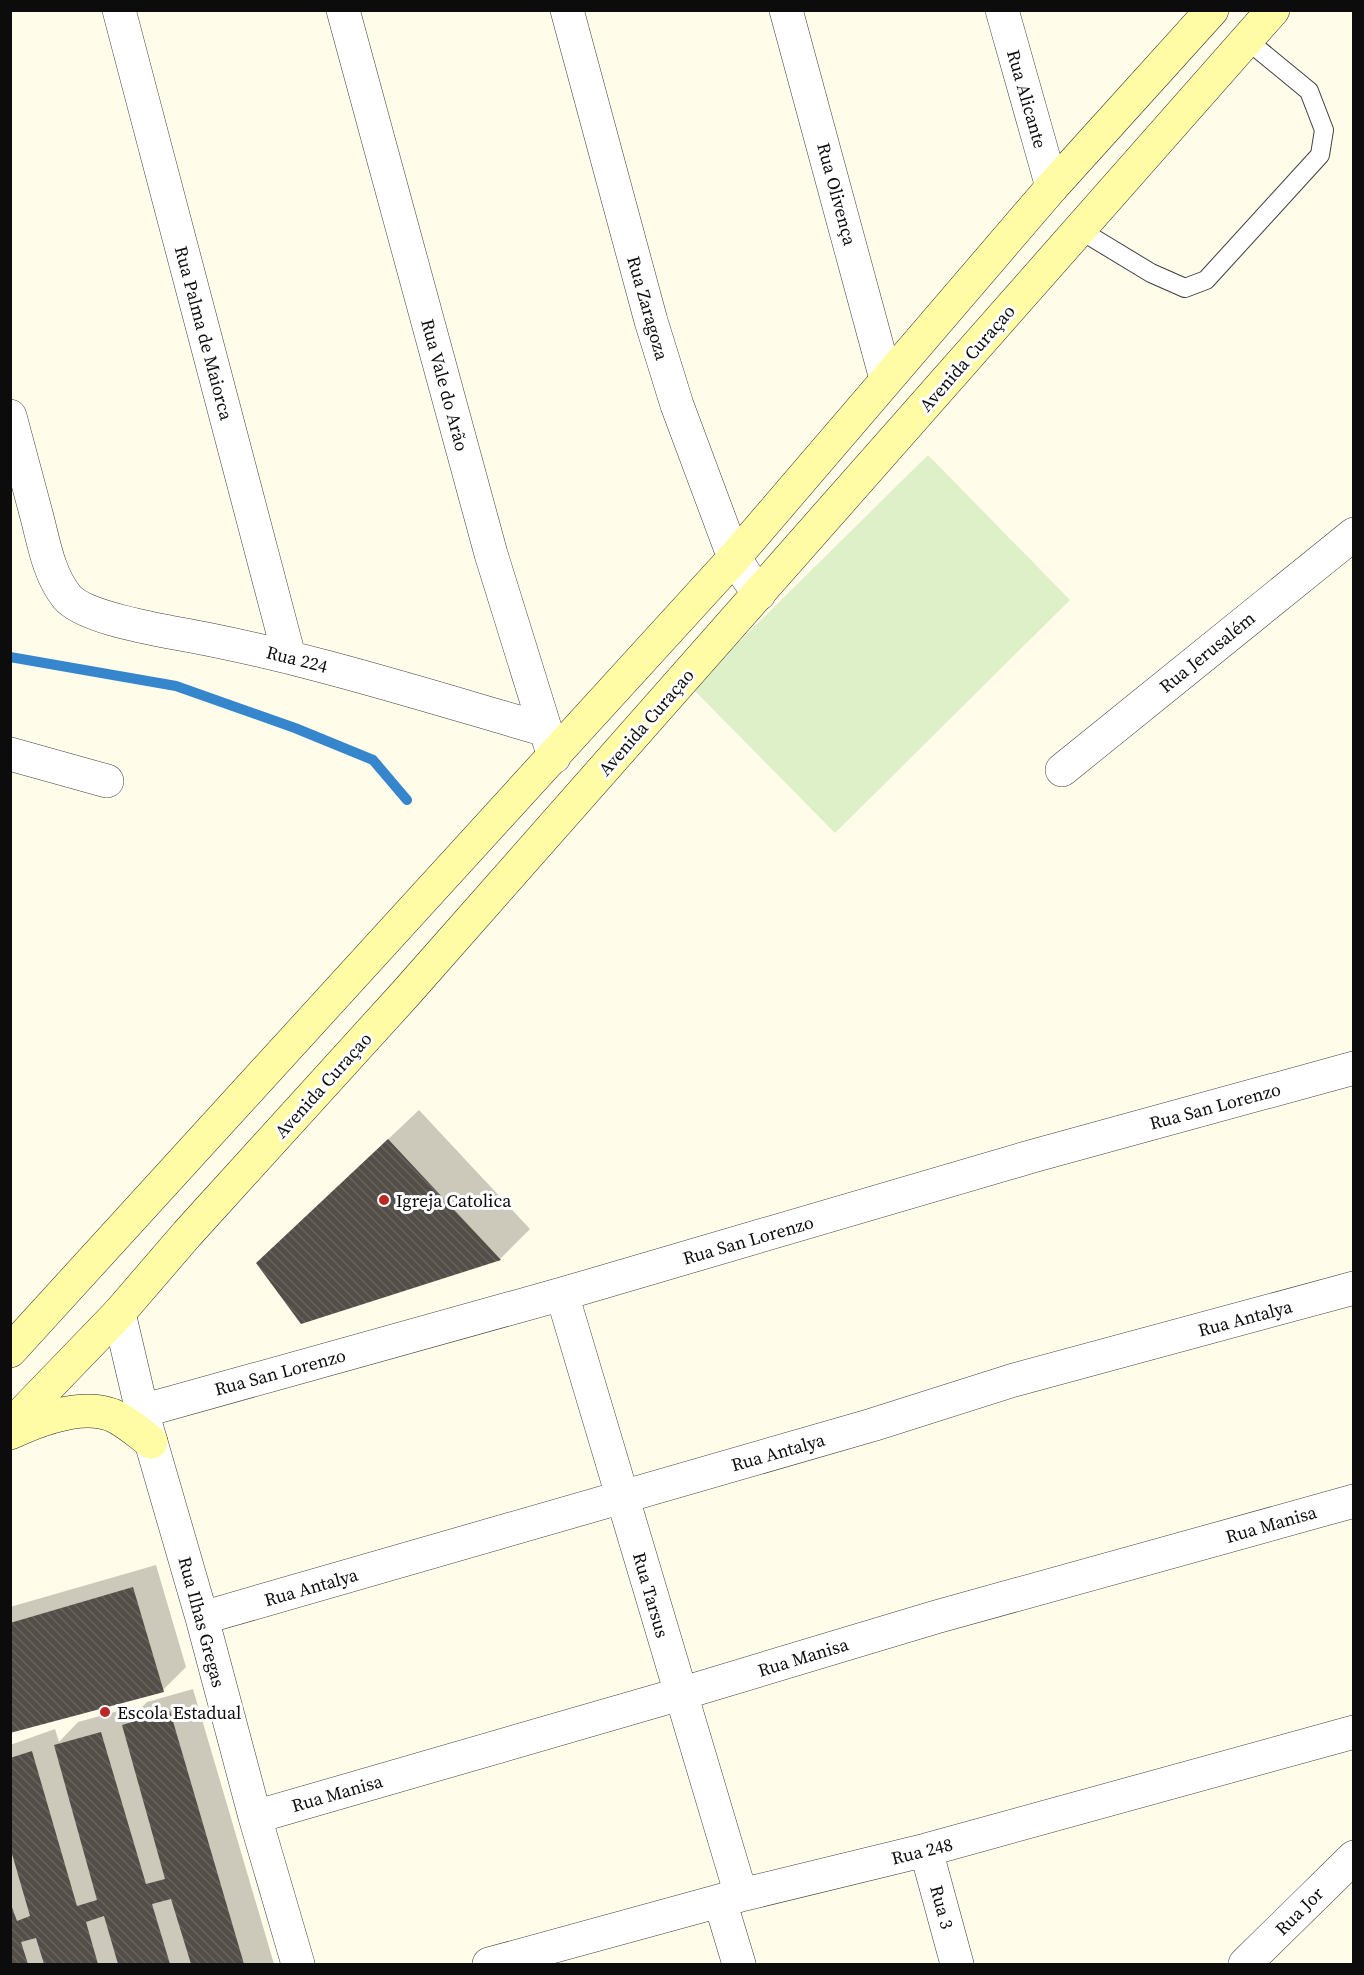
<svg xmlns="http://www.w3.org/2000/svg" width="1364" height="1975" font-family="'Source Serif 4',serif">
<defs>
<pattern id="building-back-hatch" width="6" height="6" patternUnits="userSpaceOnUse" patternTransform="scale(1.5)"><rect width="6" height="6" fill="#544e48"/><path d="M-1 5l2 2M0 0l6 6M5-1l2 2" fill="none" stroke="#68635e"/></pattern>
</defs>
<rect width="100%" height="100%" fill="#fffcea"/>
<!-- pitch -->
<path fill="#def0c7" d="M 928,455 L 1070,600 L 835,833 L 692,688 Z"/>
<!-- shadow -->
<path fill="#0003" d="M 419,1110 L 530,1229 L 500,1259 L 302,1322 L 289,1233 Z
M 156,1565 L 186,1667 L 163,1690 L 10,1731 L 10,1607 Z
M 193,1689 L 274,1964 L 10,1964 L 10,1745 L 55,1729 L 59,1742 L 78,1722 L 125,1709 L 128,1721 L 147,1702 Z"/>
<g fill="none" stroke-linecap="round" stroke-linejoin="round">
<!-- stream -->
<path stroke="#3686cd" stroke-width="10" d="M 10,657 L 176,686 L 295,728 L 373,760 L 407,800"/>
</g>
<!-- building -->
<path fill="url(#building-back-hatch)" d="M 388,1139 L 501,1260 L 301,1324 L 256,1263 Z
M 133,1587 L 164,1692 L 10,1733 L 10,1623 Z
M 170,1711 L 244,1964 L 191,1964 L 171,1899 L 152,1904 L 170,1964 L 118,1964 L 104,1916 L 86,1922 L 98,1964 L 44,1964 L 36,1938 L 21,1942 L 28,1964 L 10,1964 L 10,1902 L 17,1921 L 30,1916 L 10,1847 L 10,1758 L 32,1751 L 77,1906 L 97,1900 L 54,1745 L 101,1732 L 146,1884 L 165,1879 L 122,1725 Z"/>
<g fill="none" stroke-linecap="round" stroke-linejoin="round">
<!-- lane casing -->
<g stroke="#3f3f3f" stroke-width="20">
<path id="lane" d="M 1080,230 L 1151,273 L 1185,288 L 1206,280 L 1320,155 L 1324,130 L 1309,91 L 1247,40"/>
</g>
<!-- street casing -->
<g stroke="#3f3f3f" stroke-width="34">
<path id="street" d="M 119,10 L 289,656
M 343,10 L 491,554 L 554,757
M 567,10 L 651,321 L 677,405 L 734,558 L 759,594
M 786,10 L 886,379
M 1002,10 L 1052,187
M 10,416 C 19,450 28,484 37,517 C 44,544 49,575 67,597 C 83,616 144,627 169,632 C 297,654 421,694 546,730
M 10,754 L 107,781
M 1062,770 L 1354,534
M 562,1294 L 741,1895
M 119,1313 L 142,1411 L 202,1618 L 255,1817 L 298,1964
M 142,1411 L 562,1294 L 1033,1156 L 1354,1068
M 202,1618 L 872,1425 L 1014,1380 L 1354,1288
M 255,1817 L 680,1694 L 936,1617 L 1354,1501
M 926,1850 L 957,1964
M 720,1901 L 739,1964
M 489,1964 L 741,1895 L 926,1850 L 1354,1732
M 1245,1964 L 1354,1857"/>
</g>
<!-- secondary casing -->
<g stroke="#2e2e2e" stroke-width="34">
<path id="secondary" d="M 10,1351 L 734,558 L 1052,187 L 1212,10
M 10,1426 L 119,1313 L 187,1234 L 406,993 L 1273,10
M 10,1433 C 38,1420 81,1403 112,1415 C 126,1421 139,1433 151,1442"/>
</g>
<!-- lane -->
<use href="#lane" stroke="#fff" stroke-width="18"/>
<!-- street -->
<use href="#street" stroke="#fff" stroke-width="33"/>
<!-- secondary -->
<use href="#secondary" stroke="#fffca5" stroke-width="33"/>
</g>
<!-- markers -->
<g fill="#bb2824" stroke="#fff" stroke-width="2">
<circle cx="384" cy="1200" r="6"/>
<circle cx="105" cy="1712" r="6"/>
</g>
<g text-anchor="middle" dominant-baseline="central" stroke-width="6" stroke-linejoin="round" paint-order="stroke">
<!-- street labels -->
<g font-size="18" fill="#0c0c0c" stroke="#fff">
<text transform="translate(1027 99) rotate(74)">Rua Alicante</text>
<text transform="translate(837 194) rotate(75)">Rua Olivença</text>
<text transform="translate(648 308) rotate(74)">Rua Zaragoza</text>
<text transform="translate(204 333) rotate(75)">Rua Palma de Maiorca</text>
<text transform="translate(967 358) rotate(-49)">Avenida Curaçao</text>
<text transform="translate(445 385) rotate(75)">Rua Vale do Arão</text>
<text transform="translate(1207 652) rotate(-39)">Rua Jerusalém</text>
<text transform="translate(297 659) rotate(14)">Rua 224</text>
<text transform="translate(646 722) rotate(-49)">Avenida Curaçao</text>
<text transform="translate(323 1085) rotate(-48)">Avenida Curaçao</text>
<text transform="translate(1215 1106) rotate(-15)">Rua San Lorenzo</text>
<text transform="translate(748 1240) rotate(-16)">Rua San Lorenzo</text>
<text transform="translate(1245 1318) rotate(-15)">Rua Antalya</text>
<text transform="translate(280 1372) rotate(-15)">Rua San Lorenzo</text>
<text transform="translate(778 1452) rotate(-16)">Rua Antalya</text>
<text transform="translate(1271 1524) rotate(-16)">Rua Manisa</text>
<text transform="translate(311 1587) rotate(-16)">Rua Antalya</text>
<text transform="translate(651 1595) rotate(74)">Rua Tarsus</text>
<text transform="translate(202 1622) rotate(75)">Rua Ilhas Gregas</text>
<text transform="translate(803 1657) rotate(-17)">Rua Manisa</text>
<text transform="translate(337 1793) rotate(-16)">Rua Manisa</text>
<text transform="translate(922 1851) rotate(-14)">Rua 248</text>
<text transform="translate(942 1907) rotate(75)">Rua 3</text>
<text transform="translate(1299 1911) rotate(-45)">Rua Jor</text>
</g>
<!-- poi labels -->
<g font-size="18" fill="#0c0c0c" stroke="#fff" text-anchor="start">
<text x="396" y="1200">Igreja Catolica</text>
<text x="117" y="1712">Escola Estadual</text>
</g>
</g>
<!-- border -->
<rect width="1364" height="1975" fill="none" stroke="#0c0c0c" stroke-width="24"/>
</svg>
